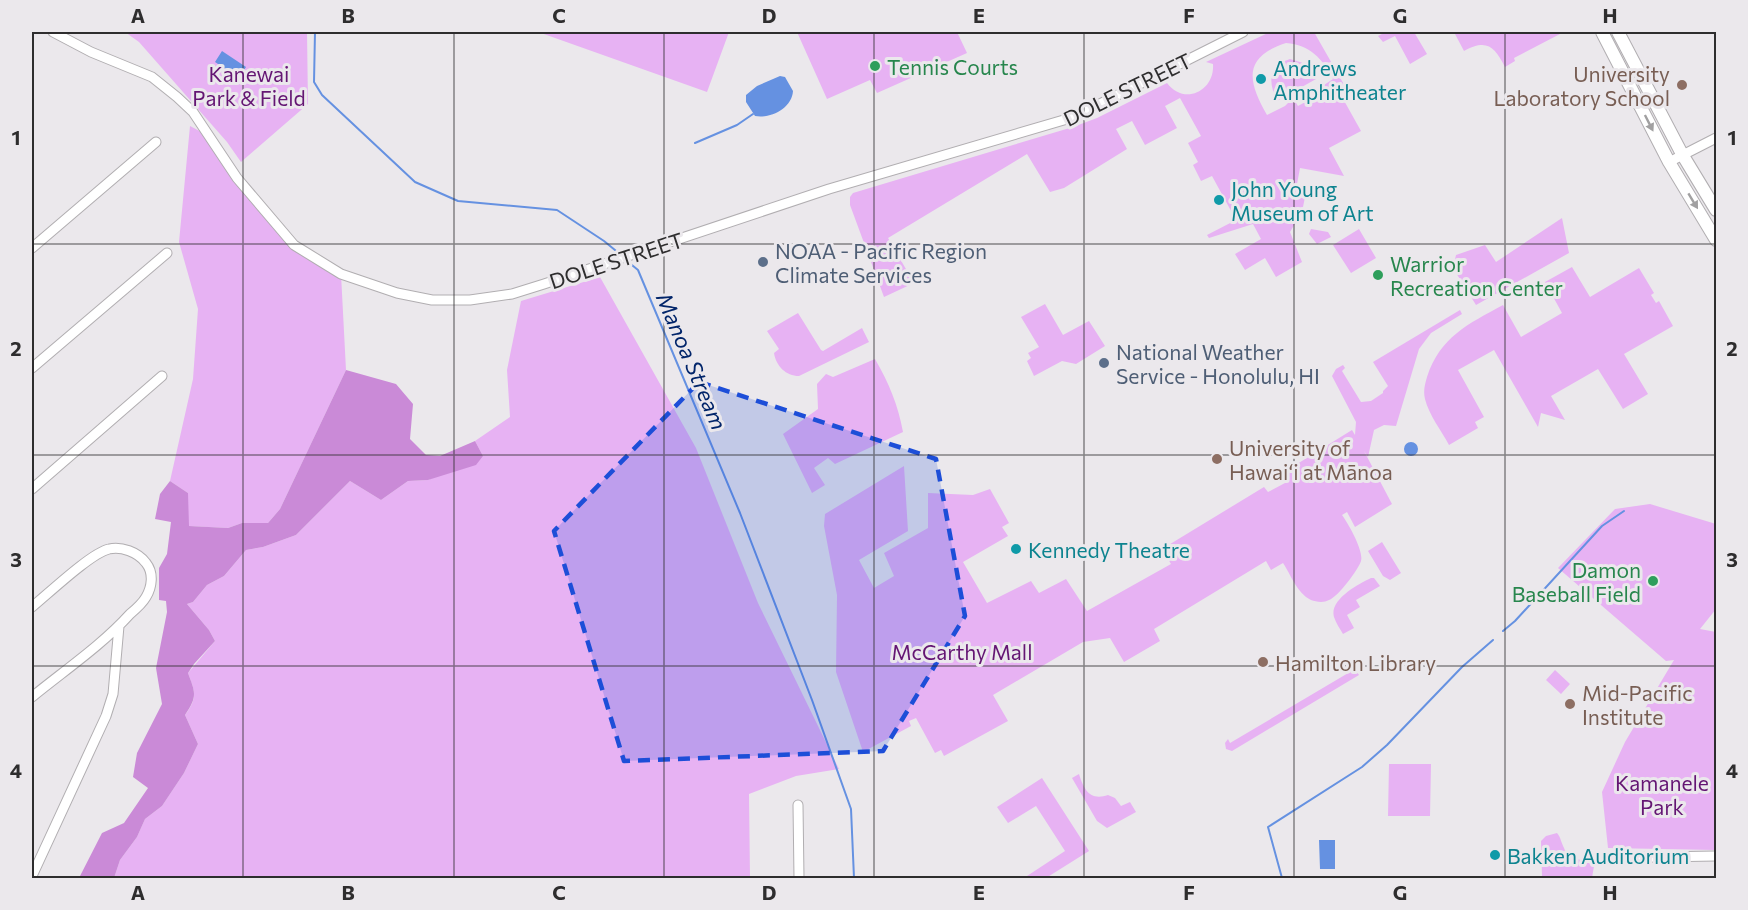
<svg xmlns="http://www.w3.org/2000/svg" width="1748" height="910" font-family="Commissioner,sans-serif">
<rect width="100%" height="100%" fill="#ebe8ec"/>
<!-- green -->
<path fill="#e7b2f3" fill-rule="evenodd" d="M 125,32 L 307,32 L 308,104 L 241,162 L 227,142 L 139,42 Z
M 542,32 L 729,32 L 707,92 L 541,33 Z
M 797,32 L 957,32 L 967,53 L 877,93 L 870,80 L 827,99 Z
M 1270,32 L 1314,32 L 1346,88 L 1342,97 L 1361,131 L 1329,148 L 1344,176 L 1300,168 L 1295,195 L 1305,197 L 1302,212 L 1290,232 L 1302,262 L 1276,277 L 1265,258 L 1245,270 L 1235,254 L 1261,239 L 1253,224 L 1209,238 L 1207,235 L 1236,220 L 1212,176 L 1201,181 L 1193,165 L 1198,162 L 1188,143 L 1201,136 L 1180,98 L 1165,106 L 1177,128 L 1145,145 L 1132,121 L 1116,129 L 1127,149 L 1064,188 L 1050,192 L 1027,154 L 888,238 L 914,283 L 884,297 L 850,205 L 850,197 L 853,193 L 1073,127 L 1097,118 L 1167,83 C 1184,106 1215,91 1213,64 L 1206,62 ZM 1286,43 C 1310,45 1322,58 1333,79 L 1318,89 L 1304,91 L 1309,100 L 1298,106 L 1293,98 L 1285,106 L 1267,115 C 1248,82 1242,57 1286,43 Z
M 1386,32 L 1414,32 L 1427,54 L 1410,64 L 1395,36 L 1383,42 L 1378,36 Z
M 1461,32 L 1559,32 L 1560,34 L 1514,58 L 1515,61 L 1505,67 C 1495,47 1487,38 1464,51 L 1455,34 Z
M 1290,59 L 1303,63 L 1316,79 L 1277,101 C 1271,87 1268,77 1277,64 Z
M 190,126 L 211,137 L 294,245 L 341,274 L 346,370 L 280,509 L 268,523 L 242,523 L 228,528 L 188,526 L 188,493 L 170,481 L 193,379 L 198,309 L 179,242 Z
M 1562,218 L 1569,253 L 1476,305 L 1453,268 L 1456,255 L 1485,245 L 1496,262 Z
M 1311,229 L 1328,232 L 1331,237 L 1317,244 L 1309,234 Z
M 1359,229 L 1376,258 L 1351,273 L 1333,245 Z
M 1572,267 L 1590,297 L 1639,268 L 1654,293 L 1651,295 L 1656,303 L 1659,301 L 1673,326 L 1624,354 L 1648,394 L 1623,409 L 1598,369 L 1551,396 L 1565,420 L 1541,413 L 1538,427 L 1494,350 L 1458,370 L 1484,417 L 1475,422 L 1478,428 L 1449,445 C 1441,430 1429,415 1425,399 C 1423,391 1425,384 1427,377 C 1440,337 1468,324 1503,305 L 1521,337 L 1562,313 L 1545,282 Z
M 600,277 L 696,448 L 758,603 L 839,769 L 796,776 L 749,794 L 750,878 L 114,878 L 120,860 L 137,837 L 145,819 L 162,806 L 184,773 L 198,744 L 185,715 C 198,697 195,692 188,673 L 215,641 L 209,630 L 187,604 L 193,602 L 207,585 L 224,576 L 246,550 L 263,547 L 296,535 L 350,481 L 381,500 L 408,481 L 428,480 L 483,456 L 475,441 L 510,417 L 507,370 L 521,301 Z
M 1045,304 L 1063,335 L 1089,321 L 1105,346 L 1076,364 L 1062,361 L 1034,376 L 1027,361 L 1031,358 L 1028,353 L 1039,347 L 1021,317 Z
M 1460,310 L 1462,314 L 1431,333 L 1419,349 L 1396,426 L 1384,425 L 1374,430 L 1368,457 L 1364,451 L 1392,504 L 1355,527 L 1347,512 L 1342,515 C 1348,523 1364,551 1361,561 C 1358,570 1338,597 1329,600 C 1324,603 1316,602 1311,600 C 1297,593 1291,575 1283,563 L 1271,570 L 1266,561 L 1154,629 L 1160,641 L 1124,662 L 1110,638 L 1083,642 L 993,695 L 1008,721 L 944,756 L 941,750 L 935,753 L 916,718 L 909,721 L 911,726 L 863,752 L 836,672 L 837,595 L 824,526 L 825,514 L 904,466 L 908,531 L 859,560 L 874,588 L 894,576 L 884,553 L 928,528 L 928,493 L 973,495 L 990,489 L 1009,523 L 1002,527 L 1008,536 L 963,562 L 987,603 L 1031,581 L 1039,593 L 1066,579 L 1087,611 L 1171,564 L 1162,549 L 1264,487 L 1268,492 L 1285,483 L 1289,469 L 1352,430 L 1355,435 L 1356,422 L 1332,376 L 1336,369 L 1343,365 L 1345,368 L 1342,371 L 1361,402 L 1371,401 L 1383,393 L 1383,391 L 1388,386 L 1373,362 Z
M 798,313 L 821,350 L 823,351 L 862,328 L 869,342 L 799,376 C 786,376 776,366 774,353 L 779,349 L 767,331 Z
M 875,359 C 889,383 898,405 903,432 L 835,464 L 828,458 L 814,468 L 825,485 L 812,493 L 783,434 L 818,409 L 817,384 L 826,374 L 833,377 Z
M 1650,504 L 1716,524 L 1716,609 L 1700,629 L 1716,632 L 1716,850 L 1608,848 L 1602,792 L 1625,742 L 1674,660 L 1666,661 L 1558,568 L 1615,509 Z
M 1382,542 L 1401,573 L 1390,580 L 1383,576 L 1368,551 Z
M 1371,578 L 1374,578 L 1380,586 L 1356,600 L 1360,607 L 1347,615 L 1354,628 L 1343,634 C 1340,629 1336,623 1334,617 C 1329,600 1358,584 1371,578 Z
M 1355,669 L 1359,675 L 1232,751 L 1226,749 L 1225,743 L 1228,739 L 1230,743 Z
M 1555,670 L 1570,684 L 1561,694 L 1546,680 Z
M 1389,764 L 1431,764 L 1430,816 L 1388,816 Z
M 1079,774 C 1084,790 1090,801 1108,795 L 1115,798 L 1121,806 L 1130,802 L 1136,812 L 1107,828 L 1097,821 L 1072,778 Z
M 1042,778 L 1089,851 L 1046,878 L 1024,878 L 1065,851 L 1036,806 L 1008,823 L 997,807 Z
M 1557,833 C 1561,838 1561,842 1564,848 C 1568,859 1581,860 1590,862 L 1594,866 L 1592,878 L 1547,878 L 1542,876 L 1541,841 L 1546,836 Z"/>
<!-- forest -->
<path fill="#ca8ad7" d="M 346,370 L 396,384 L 413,404 L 410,439 L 426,455 L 440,456 L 475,441 L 483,456 L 476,465 L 428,480 L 408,481 L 381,500 L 350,481 L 296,535 L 263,547 L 246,550 L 224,576 L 207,585 L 193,602 L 187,604 L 209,630 L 215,641 L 194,664 L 188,673 C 195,692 198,696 185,715 L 198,744 L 184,773 L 162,806 L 145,819 L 137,837 L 120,860 L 114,878 L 79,878 L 102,833 L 124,823 L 148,788 L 133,777 L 137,753 L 162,704 L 156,668 L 167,612 L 166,601 L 159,600 L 159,568 L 167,554 L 171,522 L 155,519 L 160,494 L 170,481 L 188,493 L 189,526 L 228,528 L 242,523 L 268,523 L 280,509 Z"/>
<!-- water -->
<path fill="#6591e1" d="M 222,51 L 246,67 L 239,78 L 215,62 Z
M 780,76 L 785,77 L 793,91 C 792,108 771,119 755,116 L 746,102 L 746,95 L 757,86 Z
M1404 449a7 7 0 1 1 14 0a7 7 0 1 1-14 0Z
M 1319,840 L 1335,840 L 1335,869 L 1320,869 Z"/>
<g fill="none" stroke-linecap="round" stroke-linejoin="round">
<!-- stream -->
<path stroke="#6591e1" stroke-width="2" d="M 315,32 L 314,82 L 322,95 L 415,182 L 458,201 L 557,210 L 604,241 L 621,255
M 695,143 L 737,125 L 753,114
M 627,261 L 638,270 L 740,513 L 812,700 L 851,809 L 854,878
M 1503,631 L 1515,621 L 1602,526 L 1624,511
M 1282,878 L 1268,827 L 1362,767 L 1387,745 L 1462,667 L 1493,640"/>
<!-- minor casing -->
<g stroke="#b1aeb1" stroke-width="11">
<path id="minor" d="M 53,32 L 91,52 L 152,77 L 177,97 L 193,112 L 237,178 L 294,245 L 341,274 L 397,293 L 432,300 L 470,300 L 512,294 L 544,284 L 829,189 L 1074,117 L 1243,32
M 1669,162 L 1716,138
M 32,248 L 156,142
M 32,368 L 167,253
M 32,489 L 162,376
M 32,607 C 48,594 91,553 109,549 C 121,546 138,552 146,563 C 154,573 152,587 146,597 C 142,604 136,609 130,614 C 102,645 65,670 32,697
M 798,805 L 799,878
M 1603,858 L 1716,856
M 32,876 L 106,716 L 113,694 L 119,626"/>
</g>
<!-- major casing -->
<g stroke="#b1aeb1" stroke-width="14">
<path id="major" d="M 1602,32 L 1669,162 L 1716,240
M 1618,32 L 1682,154 L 1716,210"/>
</g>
<!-- minor -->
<use href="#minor" stroke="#fff" stroke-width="9"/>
<!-- major -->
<use href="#major" stroke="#fff" stroke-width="12"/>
</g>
<!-- one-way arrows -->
<defs><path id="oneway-solid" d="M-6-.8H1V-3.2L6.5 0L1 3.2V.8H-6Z" transform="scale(1.5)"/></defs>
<g fill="#a1a0a1">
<use href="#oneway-solid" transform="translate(1649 123) rotate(63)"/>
<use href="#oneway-solid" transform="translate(1693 201) rotate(59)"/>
</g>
<!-- marked area -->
<path fill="#1d4ed8" fill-opacity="0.2" stroke="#1d4ed8" stroke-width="4.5" stroke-dasharray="12 8" stroke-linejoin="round" d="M 699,382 L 936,459 L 965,616 L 883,751 L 624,761 L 554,531 Z"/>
<!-- grid -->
<path fill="none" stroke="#2e2d2e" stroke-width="1.5" stroke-opacity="0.55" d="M 243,32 L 243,878M 454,32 L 454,878M 664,32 L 664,878M 874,32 L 874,878M 1084,32 L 1084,878M 1294,32 L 1294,878M 1505,32 L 1505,878M 32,244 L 1716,244M 32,455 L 1716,455M 32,666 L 1716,666"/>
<!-- markers -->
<g fill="#2e9e5b" stroke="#ebe8ec" stroke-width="2">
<circle cx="875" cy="66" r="6"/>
<circle cx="1378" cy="275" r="6"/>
<circle cx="1653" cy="581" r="6"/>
</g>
<g fill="#0f9aa8" stroke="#ebe8ec" stroke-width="2">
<circle cx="1261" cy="79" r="6"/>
<circle cx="1219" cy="200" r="6"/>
<circle cx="1016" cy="549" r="6"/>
<circle cx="1495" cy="855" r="6"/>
</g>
<g fill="#8d6e63" stroke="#ebe8ec" stroke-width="2">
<circle cx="1682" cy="85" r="6"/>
<circle cx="1217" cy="459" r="6"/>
<circle cx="1263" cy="662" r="6"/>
<circle cx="1570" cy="704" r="6"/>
</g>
<g fill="#5c6f8a" stroke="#ebe8ec" stroke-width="2">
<circle cx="763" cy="262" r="6"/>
<circle cx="1104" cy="363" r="6"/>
</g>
<g text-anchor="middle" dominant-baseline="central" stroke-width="6" stroke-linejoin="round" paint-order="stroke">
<!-- leisure labels -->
<g font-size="21" fill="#27864d" stroke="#ebe8ec" text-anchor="start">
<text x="887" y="66">Tennis Courts</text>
<text x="1390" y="263">Warrior<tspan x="1390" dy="24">Recreation Center</tspan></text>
<text x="1641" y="569" text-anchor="end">Damon<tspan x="1641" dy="24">Baseball Field</tspan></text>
</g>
<!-- culture labels -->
<g font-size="21" fill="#0d838f" stroke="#ebe8ec" text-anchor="start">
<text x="1273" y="67">Andrews<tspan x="1273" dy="24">Amphitheater</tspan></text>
<text x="1231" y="188">John Young<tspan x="1231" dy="24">Museum of Art</tspan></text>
<text x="1028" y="549">Kennedy Theatre</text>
<text x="1507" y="855">Bakken Auditorium</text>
</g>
<!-- park labels -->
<g font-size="21" fill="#641573" stroke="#ebe8ec">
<text x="249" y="73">Kanewai<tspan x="249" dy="24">Park &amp; Field</tspan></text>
<text x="962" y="651">McCarthy Mall</text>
<text x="1662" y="782">Kamanele<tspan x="1662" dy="24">Park</tspan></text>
</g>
<!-- education labels -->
<g font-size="21" fill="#785e54" stroke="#ebe8ec" text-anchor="start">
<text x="1670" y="73" text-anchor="end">University<tspan x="1670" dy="24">Laboratory School</tspan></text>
<text x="1229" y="447">University of<tspan x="1229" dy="24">Hawaiʻi at Mānoa</tspan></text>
<text x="1275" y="662">Hamilton Library</text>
<text x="1582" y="692">Mid-Pacific<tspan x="1582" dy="24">Institute</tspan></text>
</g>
<!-- street labels -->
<g font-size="21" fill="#2e2d2e" stroke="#ebe8ec">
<text transform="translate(1127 89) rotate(-26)">DOLE STREET</text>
<text transform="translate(616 260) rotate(-18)">DOLE STREET</text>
</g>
<!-- service labels -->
<g font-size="21" fill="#4e5e75" stroke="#ebe8ec" text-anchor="start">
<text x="775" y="250">NOAA - Pacific Region<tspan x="775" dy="24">Climate Services</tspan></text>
<text x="1116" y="351">National Weather<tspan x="1116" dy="24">Service - Honolulu, HI</tspan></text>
</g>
<!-- water labels -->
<g font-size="22" font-style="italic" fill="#02256a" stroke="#ebe8ec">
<text transform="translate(692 361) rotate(67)">Manoa Stream</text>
</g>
</g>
<!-- border -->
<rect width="1748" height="910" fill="none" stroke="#ebe8ec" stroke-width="66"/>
<rect x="33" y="33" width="1682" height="844" fill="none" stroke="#2e2d2e" stroke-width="2"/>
<g font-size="20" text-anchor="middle" font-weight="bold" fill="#2e2d2e">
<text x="138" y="23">A</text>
<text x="348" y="23">B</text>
<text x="559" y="23">C</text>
<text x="769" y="23">D</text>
<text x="979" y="23">E</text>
<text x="1189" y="23">F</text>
<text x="1400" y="23">G</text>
<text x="1610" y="23">H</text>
<text x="16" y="145">1</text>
<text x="1732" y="145">1</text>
<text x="16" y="356">2</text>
<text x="1732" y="356">2</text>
<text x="16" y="567">3</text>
<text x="1732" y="567">3</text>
<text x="16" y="778">4</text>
<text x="1732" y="778">4</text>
<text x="138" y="900">A</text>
<text x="348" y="900">B</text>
<text x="559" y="900">C</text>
<text x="769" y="900">D</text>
<text x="979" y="900">E</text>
<text x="1189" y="900">F</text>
<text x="1400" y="900">G</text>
<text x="1610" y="900">H</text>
</g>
</svg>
